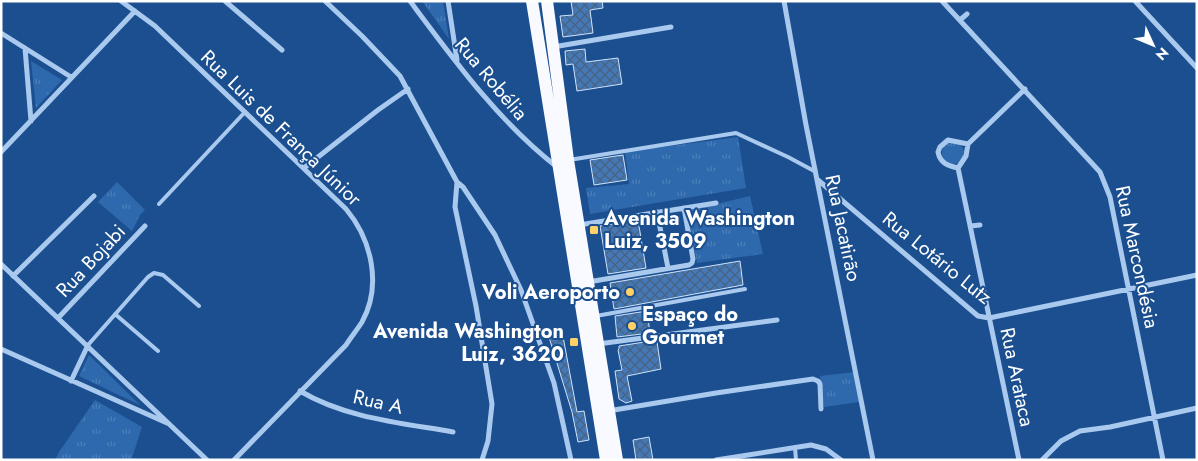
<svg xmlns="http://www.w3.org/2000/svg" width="1198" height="461" font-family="Jost,sans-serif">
<defs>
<pattern id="grass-tufts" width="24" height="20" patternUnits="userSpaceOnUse" patternTransform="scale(1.25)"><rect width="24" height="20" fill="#2e69ad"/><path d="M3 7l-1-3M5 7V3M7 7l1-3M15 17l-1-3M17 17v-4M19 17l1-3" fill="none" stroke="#4d80b9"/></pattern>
<pattern id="building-cross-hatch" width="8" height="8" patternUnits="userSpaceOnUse" patternTransform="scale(1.25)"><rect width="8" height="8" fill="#4478b7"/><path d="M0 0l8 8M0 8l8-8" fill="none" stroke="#486282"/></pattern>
</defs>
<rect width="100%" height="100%" fill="#1b4f8f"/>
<!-- grass -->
<path fill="url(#grass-tufts)" d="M 422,1 L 443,1 L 449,39 Z
M 31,61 L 62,80 L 36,108 Z
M 738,137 L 746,188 L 590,214 L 586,188 L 629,184 L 625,152 Z
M942 153a11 11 0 1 1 22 0a11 11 0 1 1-22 0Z
M 117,182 L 145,210 L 140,215 L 132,231 L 98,202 Z
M 750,196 L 763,254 L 697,263 L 687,211 Z
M 89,355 L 140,405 L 79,376 Z
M 855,372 L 859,402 L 824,407 L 820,376 Z
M 95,400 L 142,427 L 132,458 L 145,460 L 55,460 L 59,452 Z"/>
<!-- building -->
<path fill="url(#building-cross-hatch)" stroke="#cfe3fa" d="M 571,1 L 602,1 L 603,8 L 590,10 L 593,33 L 563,37 L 560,16 L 573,15 Z
M 585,49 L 586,62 L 618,58 L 622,84 L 577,91 L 573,64 L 566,65 L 565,51 Z
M 623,155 L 627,180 L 594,185 L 590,160 Z
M 638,220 L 646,268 L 608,274 L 600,226 Z
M 740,261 L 743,285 L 614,309 L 610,283 Z
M 647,311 L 650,333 L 617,337 L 615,316 Z
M 562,331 L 577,412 L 584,411 L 589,440 L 578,442 L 572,412 L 548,334 Z
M 651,341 L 652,343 L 657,342 L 661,369 L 627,376 L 632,401 L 626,403 L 619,399 L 615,371 L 622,370 L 618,350 L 619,349 L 619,346 Z
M 649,437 L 653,460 L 636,460 L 633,440 Z"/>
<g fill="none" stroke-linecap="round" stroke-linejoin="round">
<!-- service -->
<path stroke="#a9c9ee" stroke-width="4" d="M 569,160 L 736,133 L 788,157 L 816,172
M 159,204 L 245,112
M 115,314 L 158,351
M 596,316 L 745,289
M 88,345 L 148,277 L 154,273 L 163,275 L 199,306
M 795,447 L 796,460"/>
<!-- minor -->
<path stroke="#a9c9ee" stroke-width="5" d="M 121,1 L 155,26 L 346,209 C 372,240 382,286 362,322 C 357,330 351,337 346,345 L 234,460
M 225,1 L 282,50
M 325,1 L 362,36 L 400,76 L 457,182 L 463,187 L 495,235 L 521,290 L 554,383 L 571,460
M 410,1 C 454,60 499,122 557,167
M 448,1 L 457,60
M 784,1 L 806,125 L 873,460
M 942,1 L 1100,172 L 1110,197 L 1163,460
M 1135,1 L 1197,68
M 960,20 L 967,14
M 1,33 L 71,77
M 553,47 L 671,27
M 25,48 L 31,121
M 1,152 L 135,11
M 304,168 L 378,110 L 408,89
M 958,168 C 948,166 940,163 938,152 L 940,147 L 948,140 L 968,144
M 818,180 L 978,316 L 989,318 L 1197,275
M 457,182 L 455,207 L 476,306 L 492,404 L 488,441 L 482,460
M 657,212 L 668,268
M 579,225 L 716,203
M 971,226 L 980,225
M 1,264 L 207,460
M 13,276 L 94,196
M 588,282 L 689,265 L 692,263 L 693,259 L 684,208
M 59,317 L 145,226
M 598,344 L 777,320
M 1,349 L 167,423
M 71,381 L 88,345
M 300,391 C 345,418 402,423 453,432
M 608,411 L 716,393 L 813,379 L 818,381 L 820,384 L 821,409
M 716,460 L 811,445 L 826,449 L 841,460
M 1019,460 L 958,168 L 966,156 L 968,144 L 1025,89
M 1042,460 L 1061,441 L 1080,431 L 1110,427 L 1197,408"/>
<!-- trunk -->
<path stroke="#f8faff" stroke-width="12" d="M 532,1 L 606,460
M 547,1 L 568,160 L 617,460"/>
</g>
<!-- markers -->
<g fill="#ffd166" stroke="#1b4f8f" stroke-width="2">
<rect x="589" y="225" width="10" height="10" rx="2.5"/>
<circle cx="630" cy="292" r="5"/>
<circle cx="632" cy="326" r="5"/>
<rect x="569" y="337" width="10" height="10" rx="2.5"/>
</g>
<g text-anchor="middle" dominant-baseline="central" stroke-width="4" stroke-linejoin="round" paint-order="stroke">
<!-- street labels -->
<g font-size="20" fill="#fff" stroke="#1b4f8f">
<text transform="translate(491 79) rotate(50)">Rua Robélia</text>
<text transform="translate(281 128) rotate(44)">Rua Luis de França Júnior</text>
<text transform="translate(843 228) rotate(78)">Rua Jacatirão</text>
<text transform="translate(1137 257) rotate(78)">Rua Marcondésia</text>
<text transform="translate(937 258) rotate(39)">Rua Lotário Lutz</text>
<text transform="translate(91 261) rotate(-47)">Rua Bojabi</text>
<text transform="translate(1017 377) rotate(78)">Rua Arataca</text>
<text transform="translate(378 402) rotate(13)">Rua A</text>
</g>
<!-- poi labels -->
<g font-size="20" font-weight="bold" fill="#fff" stroke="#1b4f8f" text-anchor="start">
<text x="604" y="218">Avenida Washington<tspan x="604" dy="23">Luiz, 3509</tspan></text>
<text x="620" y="292" text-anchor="end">Voli Aeroporto</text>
<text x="642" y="314">Espaço do<tspan x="642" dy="23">Gourmet</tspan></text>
<text x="564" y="331" text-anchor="end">Avenida Washington<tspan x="564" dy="23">Luiz, 3620</tspan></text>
</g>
</g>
<!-- border -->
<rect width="1198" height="461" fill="none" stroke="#ffffff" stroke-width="5"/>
<!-- north arrow -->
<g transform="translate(1153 45) rotate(134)" stroke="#1b4f8f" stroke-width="4" paint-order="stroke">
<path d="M0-4L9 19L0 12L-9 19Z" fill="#ffffff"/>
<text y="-8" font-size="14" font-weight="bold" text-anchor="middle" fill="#ffffff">N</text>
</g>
</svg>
